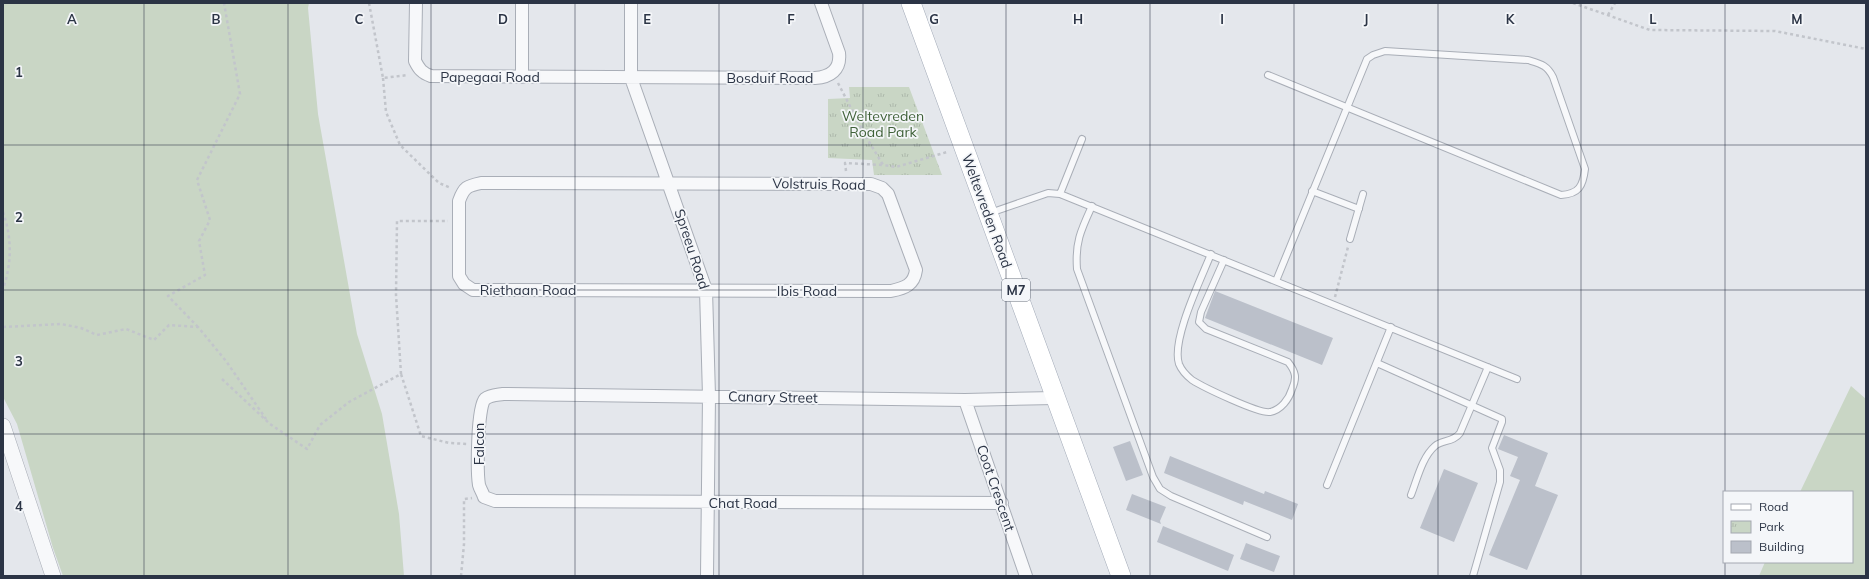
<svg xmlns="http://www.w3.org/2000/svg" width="1869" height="579" font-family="Mulish,sans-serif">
<defs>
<pattern id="park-tufts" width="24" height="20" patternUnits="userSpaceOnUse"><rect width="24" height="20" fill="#c9d6c5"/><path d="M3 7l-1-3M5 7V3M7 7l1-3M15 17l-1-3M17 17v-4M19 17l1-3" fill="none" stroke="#adb8ab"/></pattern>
</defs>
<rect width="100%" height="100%" fill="#e4e7ec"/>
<!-- green -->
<path fill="#c9d6c5" d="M 3,3 L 309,3 L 308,8 L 318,114 L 357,334 L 382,414 L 399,514 L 404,576 L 63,576 L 53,548 L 17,424 L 3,397 Z
M 1851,386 L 1866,399 L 1866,576 L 1759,576 L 1765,562 L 1852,562 L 1852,492 L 1800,492 Z"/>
<!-- park -->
<path fill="url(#park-tufts)" d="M 849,87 L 909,87 L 942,175 L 874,175 L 872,160 L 828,158 L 828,99 L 850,98 Z"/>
<!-- building -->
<path fill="#bbc0ca" d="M 1215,291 L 1333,338 L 1322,365 L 1205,318 Z
M 1504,435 L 1548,453 L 1535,486 L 1558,495 L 1527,570 L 1489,555 L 1520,480 L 1510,476 L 1518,457 L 1498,449 Z
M 1130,441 L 1143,475 L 1126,481 L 1113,447 Z
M 1170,456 L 1264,494 L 1265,491 L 1298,504 L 1292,520 L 1244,501 L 1243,505 L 1164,473 Z
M 1444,469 L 1478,483 L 1454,542 L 1420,528 Z
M 1132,494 L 1166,507 L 1160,521 L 1161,524 L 1126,510 Z
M 1163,526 L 1234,555 L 1228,571 L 1157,542 Z
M 1246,543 L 1280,556 L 1274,572 L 1240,559 Z"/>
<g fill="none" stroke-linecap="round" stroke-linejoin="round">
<!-- service casing -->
<g stroke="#a9aeb7" stroke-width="8">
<path id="service" d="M 1268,75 L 1561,195 C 1579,194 1583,186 1585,169 L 1553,77 C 1547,65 1541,64 1528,60 L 1385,51 L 1373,55 L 1367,59 L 1276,281
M 1312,191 L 1359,209
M 1060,194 L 1082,139
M 1092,206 C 1081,230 1075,242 1077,269 L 1153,477 L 1160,489 L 1171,496 L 1267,537
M 990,213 L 1048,193 L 1060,194 L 1517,379
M 1350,239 L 1363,194
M 1211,254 C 1201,279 1171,340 1179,364 C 1181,369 1187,376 1192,380 C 1203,387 1259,414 1270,412 C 1281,410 1289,399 1292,389 C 1297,378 1296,372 1288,362 L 1206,329 L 1199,322 L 1201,312 L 1224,260
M 1377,363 L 1502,419 L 1502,422 L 1492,448 L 1500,470 L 1500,482 L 1473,576
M 1327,485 L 1391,327
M 1411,495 C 1417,480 1422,457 1435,446 C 1442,440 1454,442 1460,433 L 1488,367"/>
</g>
<!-- minor casing -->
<g stroke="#a9aeb7" stroke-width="14">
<path id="minor" d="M 416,3 L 415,61 C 419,69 422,73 431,76 L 815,78 C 830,77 841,70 839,53 L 821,3
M 631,3 L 631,78 L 706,290 L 709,396 L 707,576
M 522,77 L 522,3
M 481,183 L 871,184 L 882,188 L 888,194 L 916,270 C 914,285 905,288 891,291 L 473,290 L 464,284 L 459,276 L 459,201 C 464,187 467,186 481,183 Z
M 965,400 L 1026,576
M 1002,503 L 495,501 L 484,497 C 483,493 480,489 479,485 C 477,473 477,407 485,399 C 490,395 497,395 503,394 L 965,400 L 1055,398"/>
</g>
<!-- tertiary casing -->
<g stroke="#a9aeb7" stroke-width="16">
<path id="tertiary" d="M 3,426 L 53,576"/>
</g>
<!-- primary casing -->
<g stroke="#a3abb8" stroke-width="20">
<path id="primary" d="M 911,3 L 1121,576"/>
</g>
<!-- path -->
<path stroke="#c2c5cb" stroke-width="2.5" stroke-dasharray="3 3" stroke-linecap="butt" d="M 369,3 L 383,78 L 408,75
M 1573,3 L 1650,30 L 1775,31 L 1866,49
M 1608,15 L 1615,3
M 383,78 L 386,112 L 400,145 L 439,183 L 451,188
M 838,83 L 865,135 L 883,165 L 896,167 L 947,152
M 846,171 L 845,163 L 882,165
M 3,212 C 12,238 12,263 3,289
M 1335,297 L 1348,247
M 3,327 L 61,324 L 81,328 L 97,335 L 126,329 L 154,340 L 169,325 L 198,327 L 226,361 L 266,419
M 198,327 L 168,296 L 205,275 L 199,241 L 210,220 L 197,180 L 240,94 L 224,3
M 401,374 L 396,295 L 397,221 L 448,221
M 222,379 L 270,424 L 307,449 L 320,425 L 349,402 L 401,374 L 421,436 L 449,443 L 467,444
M 461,576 L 464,544 L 464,499 L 472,498"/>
<!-- service -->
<use href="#service" stroke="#f7f8fa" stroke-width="6"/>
<!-- minor -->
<use href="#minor" stroke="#f7f8fa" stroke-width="12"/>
<!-- tertiary -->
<use href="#tertiary" stroke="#f7f8fa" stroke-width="15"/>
<!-- primary -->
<use href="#primary" stroke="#fff" stroke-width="19"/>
</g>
<!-- grid -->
<path fill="none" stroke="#2b3445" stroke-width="1" stroke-opacity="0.55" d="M 144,3 L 144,576M 288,3 L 288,576M 431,3 L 431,576M 575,3 L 575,576M 719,3 L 719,576M 863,3 L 863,576M 1006,3 L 1006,576M 1150,3 L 1150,576M 1294,3 L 1294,576M 1438,3 L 1438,576M 1581,3 L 1581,576M 1725,3 L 1725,492M 3,145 L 1866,145M 3,290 L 1866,290M 3,434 L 1866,434M 1725,562 L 1725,576"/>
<g text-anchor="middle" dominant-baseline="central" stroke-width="3.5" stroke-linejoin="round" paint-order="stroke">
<!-- shield labels -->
<rect fill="#f4f6f9" stroke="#676e7b" stroke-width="1" x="1002" y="279" width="28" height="22" rx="3"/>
<g font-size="13" font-weight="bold" fill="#2b3445">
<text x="1016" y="290">M7</text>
</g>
<!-- street labels -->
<g font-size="14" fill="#2b3445" stroke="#f4f6f9">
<text x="490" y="77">Papegaai Road</text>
<text x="770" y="78">Bosduif Road</text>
<text transform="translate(819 184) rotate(1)">Volstruis Road</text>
<text transform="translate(987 211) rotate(70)">Weltevreden Road</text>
<text transform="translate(692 249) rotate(72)">Spreeu Road</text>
<text x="528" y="290">Riethaan Road</text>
<text x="807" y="291">Ibis Road</text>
<text transform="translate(773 397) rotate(1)">Canary Street</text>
<text transform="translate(479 444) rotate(-90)">Falcon</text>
<text transform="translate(996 488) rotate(71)">Coot Crescent</text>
<text x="743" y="503">Chat Road</text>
</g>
<!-- park labels -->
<g font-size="14" fill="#3f6138" stroke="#f4f6f9">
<text x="883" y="116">Weltevreden<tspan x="883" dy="16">Road Park</tspan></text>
</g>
</g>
<g font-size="13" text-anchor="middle" font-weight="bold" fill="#2b3445" stroke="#f4f6f9" stroke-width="3.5" stroke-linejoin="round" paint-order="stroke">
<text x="72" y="24">A</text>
<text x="216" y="24">B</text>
<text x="359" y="24">C</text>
<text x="503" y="24">D</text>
<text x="647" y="24">E</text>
<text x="791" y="24">F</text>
<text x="934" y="24">G</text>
<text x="1078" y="24">H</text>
<text x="1222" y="24">I</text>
<text x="1366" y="24">J</text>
<text x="1510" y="24">K</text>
<text x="1653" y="24">L</text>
<text x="1797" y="24">M</text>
<text x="19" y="77">1</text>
<text x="19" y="222">2</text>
<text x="19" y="366">3</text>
<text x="19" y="511">4</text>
</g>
<!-- border -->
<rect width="1869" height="579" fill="none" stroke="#2b3445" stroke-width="8"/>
<!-- legend -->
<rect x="1723" y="491" width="130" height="72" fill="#f4f6f9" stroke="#a4a8b1"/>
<rect x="1731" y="504" width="20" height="6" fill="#ffffff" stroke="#a4a8b1"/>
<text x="1759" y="511" font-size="12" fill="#2b3445">Road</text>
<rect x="1731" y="521" width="20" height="12" fill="url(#park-tufts)" stroke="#a4a8b1"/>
<text x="1759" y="531" font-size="12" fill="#2b3445">Park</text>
<rect x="1731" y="541" width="20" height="12" fill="#bbc0ca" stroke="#a4a8b1"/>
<text x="1759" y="551" font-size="12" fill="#2b3445">Building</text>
</svg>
